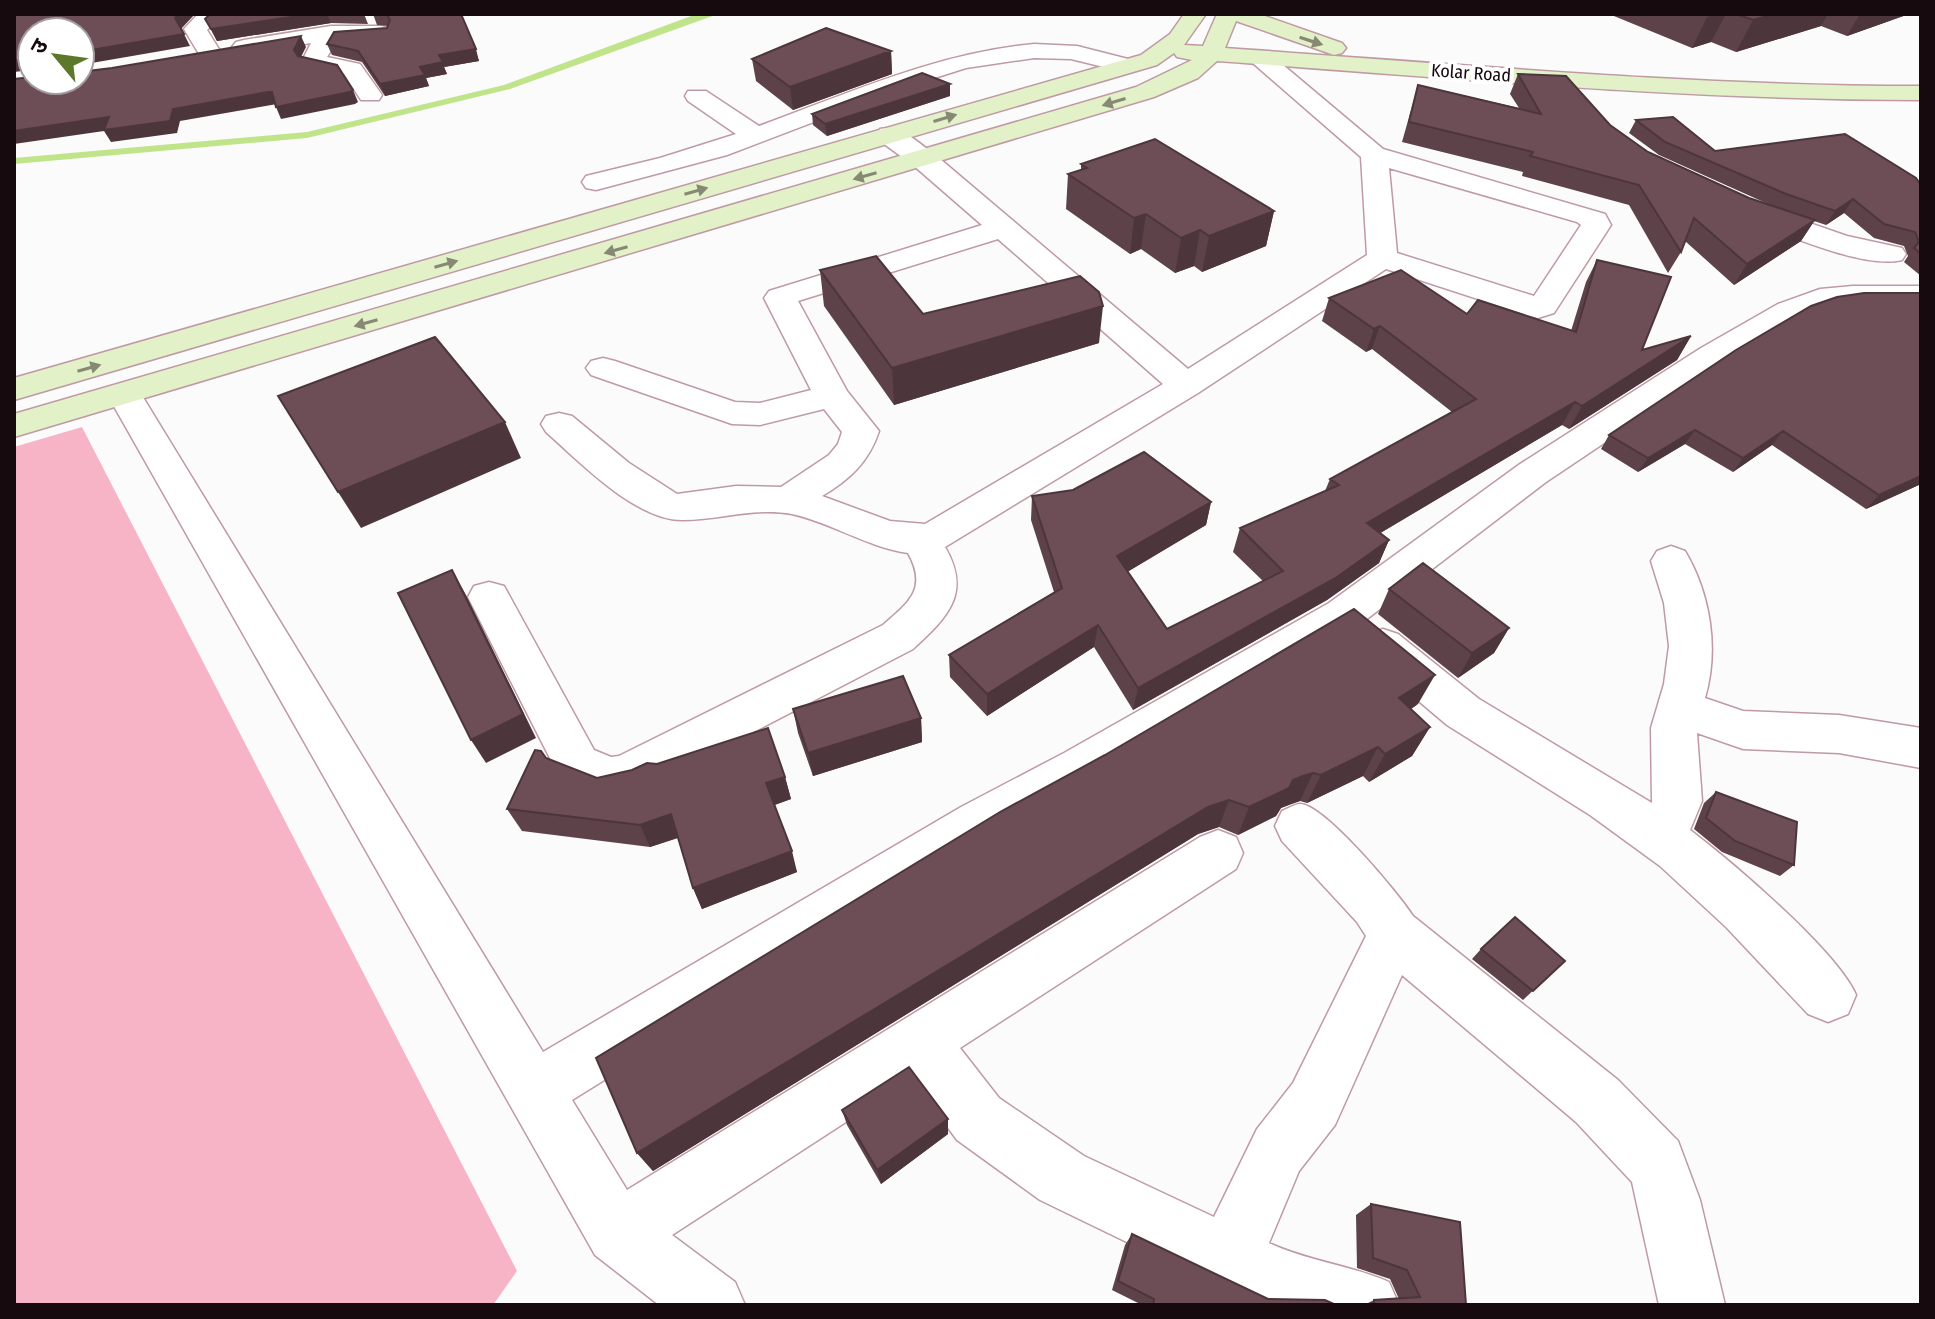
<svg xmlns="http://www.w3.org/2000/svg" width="1935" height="1319" font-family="'Fira Sans Condensed','Noto Sans Devanagari',sans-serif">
<rect width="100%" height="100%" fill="#fbfbfb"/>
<!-- green -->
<path fill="#f7b4c7" d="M 82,427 L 517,1271 L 493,1305 L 14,1305 L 14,447 Z"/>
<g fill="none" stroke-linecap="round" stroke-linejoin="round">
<!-- stream -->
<path fill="#c0e48a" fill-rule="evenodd" d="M 718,14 L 510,89 L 307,138 L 14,164 L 14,158 L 307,132 L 504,85 L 694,15 Z"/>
<!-- minor casing -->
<g stroke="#bf9aa4" stroke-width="3">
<path id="minor" d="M 198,14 L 222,14 L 207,30 L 222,54 L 218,59 L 202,59 L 184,29 Z
M 331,26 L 381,26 L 389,28 L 392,33 L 389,38 L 338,40 L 327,57 L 360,64 L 382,95 L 379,100 L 361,100 L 344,74 L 306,66 L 302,61 L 311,43 L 244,54 L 236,52 L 232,47 L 236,42 L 244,40 Z
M 1034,44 L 1077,46 L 1132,60 L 1136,65 L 1132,70 L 1124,72 L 1071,59 L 1034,58 L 966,68 L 900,89 L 727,155 L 596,190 L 586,188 L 582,182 L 586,176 L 660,158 L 736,134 L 688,101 L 685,96 L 688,91 L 706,91 L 759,126 C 850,93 937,53 1034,44 Z
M 1262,52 L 1270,54 L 1383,149 L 1605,214 L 1611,225 L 1554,313 L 1538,318 L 1527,315 L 1386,269 L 1198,393 L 945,547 C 972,593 948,617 913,649 L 642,790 L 608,798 L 560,778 L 468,597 L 474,586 L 489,582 L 504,586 L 594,750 L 611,757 L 619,756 L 883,625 C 909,602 928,589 908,553 C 867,547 832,523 792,514 C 754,507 720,520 683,520 C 636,521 579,461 546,432 L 541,424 L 546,416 L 559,413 L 572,416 L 629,463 L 677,494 L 736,486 L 781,487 L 829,455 L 838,444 L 842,432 L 824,409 L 760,425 L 732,424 L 591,375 L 586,368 L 591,361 L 603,358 L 615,361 L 735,402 L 760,403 L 811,390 L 764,298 L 769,291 L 982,225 L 913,165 L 880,141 L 876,135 L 880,129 C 900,124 917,142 933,153 L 1188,369 L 1367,255 L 1361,157 L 1254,64 L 1250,59 L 1254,54 ZM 1389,168 L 1577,222 L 1581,225 L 1534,296 L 1397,253 ZM 998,239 L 1163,384 L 925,524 L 890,521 L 822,496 C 849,480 869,462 879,431 L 847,391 L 798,301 Z
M 1749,202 L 1847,236 L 1902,248 L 1906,254 L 1902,260 C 1863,270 1778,231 1739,217 L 1735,211 L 1739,205 Z
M 1853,286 L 1921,286 L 1921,304 L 1826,308 L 1800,318 L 1725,362 L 1546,482 L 1359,625 L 1098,781 L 997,837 L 572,1100 L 627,1190 L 1200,837 L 1218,830 L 1236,837 L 1243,853 L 1236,869 L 960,1048 L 999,1098 L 1084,1156 L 1214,1217 L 1257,1129 L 1293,1083 L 1366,936 L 1357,922 L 1282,841 L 1275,826 L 1282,811 C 1287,809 1295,804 1300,804 C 1324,804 1399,894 1413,916 L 1618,1080 L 1678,1141 L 1700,1200 L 1725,1305 L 1659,1305 L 1632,1182 L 1576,1122 L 1402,975 L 1335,1125 L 1299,1171 L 1269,1243 C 1307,1261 1350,1265 1389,1282 L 1399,1305 L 1257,1305 L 1040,1200 L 957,1140 L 912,1079 L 672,1235 L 735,1282 L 745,1305 L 659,1305 L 595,1255 L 107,394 L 112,386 L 124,383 L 136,386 L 141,394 L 543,1052 L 961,807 L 1064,753 L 1329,603 L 1520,464 L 1701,348 L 1778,304 L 1820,289 Z
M 1671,546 L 1685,551 C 1711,595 1719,650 1705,698 L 1743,711 L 1839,715 L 1921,728 L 1921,768 L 1839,753 L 1743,749 L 1697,733 L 1702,801 L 1690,830 C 1731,861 1837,951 1856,995 L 1848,1014 L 1828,1022 L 1808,1014 L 1726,927 L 1660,866 L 1590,815 L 1447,725 L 1368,658 L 1361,646 L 1368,634 L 1383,629 L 1398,634 L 1479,699 L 1652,803 L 1651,728 L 1664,684 L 1669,646 L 1664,603 L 1651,561 L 1657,551 Z"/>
</g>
<!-- secondary casing -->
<g stroke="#bf9aa4" stroke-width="3">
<path id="secondary" d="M 1184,14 L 1206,14 L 1184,45 L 1203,46 L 1217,14 L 1259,14 L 1342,43 L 1346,48 L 1342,53 L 1334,55 L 1236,21 L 1225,48 C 1457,64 1689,86 1921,86 L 1921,100 C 1686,100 1451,78 1217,61 L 1198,78 L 1154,97 L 14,437 L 14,414 L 1136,87 L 1192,60 L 1177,57 L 1174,53 L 1157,65 L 14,400 L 14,378 L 1141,55 L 1170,34 Z"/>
</g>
<!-- minor -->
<use href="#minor" fill="#fff" fill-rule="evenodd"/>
<!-- secondary -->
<use href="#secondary" fill="#e2f1c7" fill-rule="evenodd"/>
</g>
<!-- wall -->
<path fill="#5e424a" d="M 210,14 L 364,14 L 368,24 L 331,23 L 217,41 L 205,19 Z
M 373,14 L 461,14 L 479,61 L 444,67 L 447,74 L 426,78 L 429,86 L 385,96 L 362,62 L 332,55 L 327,44 L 387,28 L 388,26 L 377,25 Z
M 1609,14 L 1909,14 L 1847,36 L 1821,26 L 1736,52 L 1711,42 L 1692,48 Z
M 891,51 L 892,74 L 793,110 L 756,81 L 752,59 Z
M 1518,74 L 1610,125 L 1648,152 L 1749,198 L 1768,204 L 1659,155 L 1629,133 L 1636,120 L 1715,151 L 1921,185 L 1921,276 L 1904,262 L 1908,256 L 1904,246 L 1874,238 L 1844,213 L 1826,225 L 1814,221 L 1801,241 L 1734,285 L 1685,241 L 1681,252 L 1668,273 L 1629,205 L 1522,176 L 1523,172 L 1402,142 L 1418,85 L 1519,108 L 1510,94 Z
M 950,96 L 827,136 L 813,125 L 812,114 Z
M 1081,164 L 1274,211 L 1266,246 L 1202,272 L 1194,266 L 1175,273 L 1141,249 L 1130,254 L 1066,209 L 1068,174 L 1081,170 Z
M 1597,260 L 1642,350 L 1691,336 L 1677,360 L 1569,429 L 1562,425 L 1380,533 L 1389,540 L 1379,563 L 1327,600 L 1133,710 L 1094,647 L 987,716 L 950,677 L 949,655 L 1054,592 L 1031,520 L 1032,496 L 1211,502 L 1206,525 L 1128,571 L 1167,629 L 1263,581 L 1233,552 L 1240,528 L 1325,491 L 1330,479 L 1452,412 L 1372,349 L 1366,352 L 1322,321 L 1329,298 L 1467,314 L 1571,331 L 1586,282 Z
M 820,270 L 923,314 L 1099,343 L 894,405 L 824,306 Z
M 1921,293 L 1921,484 L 1866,509 L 1772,445 L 1733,472 L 1685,444 L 1638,472 L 1601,449 L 1609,435 Z
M 1389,589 L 1509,628 L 1494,653 L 1458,678 L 1378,614 Z
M 1418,704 L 1411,709 L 1430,727 L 1412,756 L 1369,782 L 1363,776 L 1307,803 L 1300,801 L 1290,804 L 1281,808 L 1276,816 L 1238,835 L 1219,827 L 1198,834 L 653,1171 L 637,1153 L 596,1058 Z
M 793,709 L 921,718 L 922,742 L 813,776 L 798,733 Z
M 546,758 L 597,778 L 785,777 L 791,799 L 774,805 L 797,872 L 702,909 L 693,888 L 678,838 L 650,847 L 522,831 L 507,809 Z
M 1716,792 L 1794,865 L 1780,876 L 1722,852 L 1694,829 L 1704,803 Z
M 1481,949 L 1565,961 L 1523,1000 L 1472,959 Z
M 842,1110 L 948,1119 L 948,1134 L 881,1184 L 847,1125 Z
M 1371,1204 L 1466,1305 L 1364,1305 L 1374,1300 L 1399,1299 L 1390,1279 L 1357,1268 L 1356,1215 Z
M 1132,1234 L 1268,1299 L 1336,1305 L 1142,1305 L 1112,1290 L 1125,1245 Z"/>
<!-- shaded-wall -->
<path fill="#4c363c" d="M 179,14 L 195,14 L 181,29 L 175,18 Z
M 312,14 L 327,14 L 331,23 L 217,41 L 211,29 Z
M 1716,14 L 1726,14 L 1711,42 L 1692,48 L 1707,17 Z
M 1774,14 L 1828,14 L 1821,26 L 1736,52 L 1753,20 Z
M 1860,14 L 1909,14 L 1847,36 Z
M 184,34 L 190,46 L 80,65 L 80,52 Z
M 301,36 L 306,47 L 299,61 L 294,50 Z
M 476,49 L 479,61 L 444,67 L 447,74 L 426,78 L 429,86 L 385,96 L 380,84 L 420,67 L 439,55 Z
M 891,51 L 892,74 L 793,110 L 790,87 Z
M 24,59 L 31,70 L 14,72 L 14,60 Z
M 950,84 L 950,96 L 827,136 L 825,124 Z
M 353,90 L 358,102 L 355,104 L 281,119 L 276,107 Z
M 272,92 L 277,104 L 180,121 L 177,133 L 111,142 L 104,131 L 14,144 L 14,131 Z
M 1853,199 L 1844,213 L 1826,225 L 1835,211 Z
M 1274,211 L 1266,246 L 1202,272 L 1209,236 Z
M 1146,214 L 1141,249 L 1130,254 L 1134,218 Z
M 1815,220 L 1801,241 L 1734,285 L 1747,264 Z
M 1200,230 L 1194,266 L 1175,273 L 1181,238 Z
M 1103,306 L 1099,343 L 894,405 L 892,368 Z
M 1380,326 L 1372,349 L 1366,352 L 1374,329 Z
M 1691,336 L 1677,360 L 1569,429 L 1582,406 Z
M 1575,402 L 1562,425 L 1357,547 L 1367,523 Z
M 505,422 L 521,458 L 361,528 L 338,492 Z
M 1695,430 L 1685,444 L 1638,472 L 1648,458 Z
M 1783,431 L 1772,445 L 1733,472 L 1743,458 Z
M 1921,476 L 1921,484 L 1866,509 L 1879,495 Z
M 1211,502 L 1206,525 L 1114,580 L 1117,556 Z
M 1389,540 L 1379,563 L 1327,600 L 1133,710 L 1138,688 Z
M 452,570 L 466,595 L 536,738 L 486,763 L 471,740 Z
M 1098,625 L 1094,647 L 987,716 L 987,694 Z
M 1509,628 L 1494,653 L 1458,678 L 1472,653 Z
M 1435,675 L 1418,704 L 1383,728 L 1399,698 Z
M 921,718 L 922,742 L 813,776 L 808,753 Z
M 1430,727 L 1412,756 L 1369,782 L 1385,754 Z
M 1378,747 L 1363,776 L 1307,803 L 1321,775 Z
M 1313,773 L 1300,801 L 1281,808 L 1276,816 L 1238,835 L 1249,807 L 1293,780 Z
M 785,777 L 791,799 L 772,806 L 766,783 Z
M 1229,800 L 1219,827 L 1198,834 L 653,1171 L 637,1153 L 1208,807 Z
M 671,814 L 680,837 L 650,847 L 640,825 Z
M 792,851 L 797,872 L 702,909 L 693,888 Z
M 948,1119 L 948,1134 L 881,1184 L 877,1170 Z"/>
<!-- building -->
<path fill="#6d4d56" stroke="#4c363c" stroke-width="2" d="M 14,14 L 179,14 L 175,18 L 184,34 L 80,52 L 80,32 L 32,32 L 32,66 L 27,65 L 24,59 L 14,60 Z
M 210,14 L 312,14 L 211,29 L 205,19 Z
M 377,14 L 461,14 L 476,49 L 439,55 L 443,62 L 420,67 L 425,75 L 380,84 L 358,51 L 327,44 L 334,32 L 387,28 L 390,20 L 387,15 Z
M 1736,14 L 1774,14 L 1753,20 Z
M 826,28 L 891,51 L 790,87 L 752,59 Z
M 301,36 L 294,50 L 298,56 L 337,65 L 353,90 L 350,92 L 276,107 L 272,92 L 268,92 L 173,109 L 170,121 L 104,130 L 109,117 L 14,131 L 14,79 L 32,77 L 32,80 L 80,80 L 80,72 L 112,68 Z
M 922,73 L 950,84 L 825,124 L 812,114 Z
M 1518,74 L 1566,76 L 1610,125 L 1648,152 L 1749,198 L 1815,220 L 1747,264 L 1694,218 L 1681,252 L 1639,185 L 1530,156 L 1533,152 L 1409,122 L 1418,85 L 1541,114 Z
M 1673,117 L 1715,151 L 1845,134 L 1916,178 L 1921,185 L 1921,254 L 1914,248 L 1919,242 L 1915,232 L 1884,224 L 1853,199 L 1835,211 L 1786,194 L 1665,142 L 1636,120 Z
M 1155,139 L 1274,211 L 1209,236 L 1200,230 L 1181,238 L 1146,214 L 1134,218 L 1068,174 L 1087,168 L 1081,164 Z
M 876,256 L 923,314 L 1080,276 L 1099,292 L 1103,306 L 892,368 L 820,270 Z
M 1597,260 L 1671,277 L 1642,350 L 1691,336 L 1582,406 L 1575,402 L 1367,523 L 1389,540 L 1337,577 L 1138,688 L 1098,625 L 987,694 L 949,655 L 1062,588 L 1032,496 L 1073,490 L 1144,452 L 1211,502 L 1117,556 L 1167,629 L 1283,571 L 1240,528 L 1339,485 L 1330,479 L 1476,399 L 1380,326 L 1374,329 L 1329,298 L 1401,270 L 1467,314 L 1478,300 L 1576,332 Z
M 1864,293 L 1921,293 L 1921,476 L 1879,495 L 1783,431 L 1743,458 L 1695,430 L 1648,458 L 1609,435 L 1736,350 L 1811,306 L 1837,297 Z
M 435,337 L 505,422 L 338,492 L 278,396 Z
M 1423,563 L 1509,628 L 1472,653 L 1389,589 Z
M 452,570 L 523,714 L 471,740 L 398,593 Z
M 1354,609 L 1435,675 L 1399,698 L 1430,727 L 1385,754 L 1378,747 L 1321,775 L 1313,773 L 1303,776 L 1293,780 L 1289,788 L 1249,807 L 1229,800 L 1208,807 L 637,1153 L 596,1058 L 1000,812 L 1105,755 Z
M 903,676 L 921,718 L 808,753 L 793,709 Z
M 768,728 L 785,777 L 766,783 L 792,851 L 693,888 L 671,814 L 640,825 L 507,809 L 535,750 L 541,751 L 546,758 L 597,778 L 632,770 L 647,763 L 657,764 Z
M 1716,792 L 1797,822 L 1794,865 L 1735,841 L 1706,818 Z
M 1515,917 L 1565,961 L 1533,991 L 1481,949 Z
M 909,1067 L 948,1119 L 877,1170 L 842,1110 Z
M 1371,1204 L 1460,1222 L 1466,1305 L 1374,1305 L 1374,1300 L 1420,1297 L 1407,1270 L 1373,1258 Z
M 1132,1234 L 1268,1299 L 1325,1300 L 1336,1305 L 1153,1305 L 1154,1299 L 1118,1281 Z"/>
<!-- one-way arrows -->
<defs><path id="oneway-solid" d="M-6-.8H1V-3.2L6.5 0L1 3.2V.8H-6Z" transform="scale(2)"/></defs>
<g fill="#878974">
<use href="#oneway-solid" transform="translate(1311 41) rotate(18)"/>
<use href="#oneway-solid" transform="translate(1114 102) rotate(163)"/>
<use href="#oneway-solid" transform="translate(945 118) rotate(-17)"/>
<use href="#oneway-solid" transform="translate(865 176) rotate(164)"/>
<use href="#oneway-solid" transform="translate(696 191) rotate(-16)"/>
<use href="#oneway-solid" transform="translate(616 250) rotate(164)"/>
<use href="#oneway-solid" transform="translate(446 264) rotate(-16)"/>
<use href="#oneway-solid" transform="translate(366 323) rotate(164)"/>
<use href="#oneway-solid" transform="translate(89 368) rotate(-16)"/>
</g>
<g text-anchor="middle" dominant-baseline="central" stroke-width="8" stroke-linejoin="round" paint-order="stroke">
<!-- far-street labels -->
<g font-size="18" fill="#170a0e" stroke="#fff">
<text transform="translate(1471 73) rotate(4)">Kolar Road</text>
</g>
</g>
<!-- border -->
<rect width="1935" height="1319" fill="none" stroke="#170a0e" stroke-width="32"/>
<!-- north arrow -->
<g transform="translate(56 56) rotate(299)"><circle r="38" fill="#ffffff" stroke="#a29d9f" stroke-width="2"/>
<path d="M0-6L14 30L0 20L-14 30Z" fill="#5c782b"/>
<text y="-12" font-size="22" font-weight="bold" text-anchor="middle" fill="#170a0e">उ</text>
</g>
</svg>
